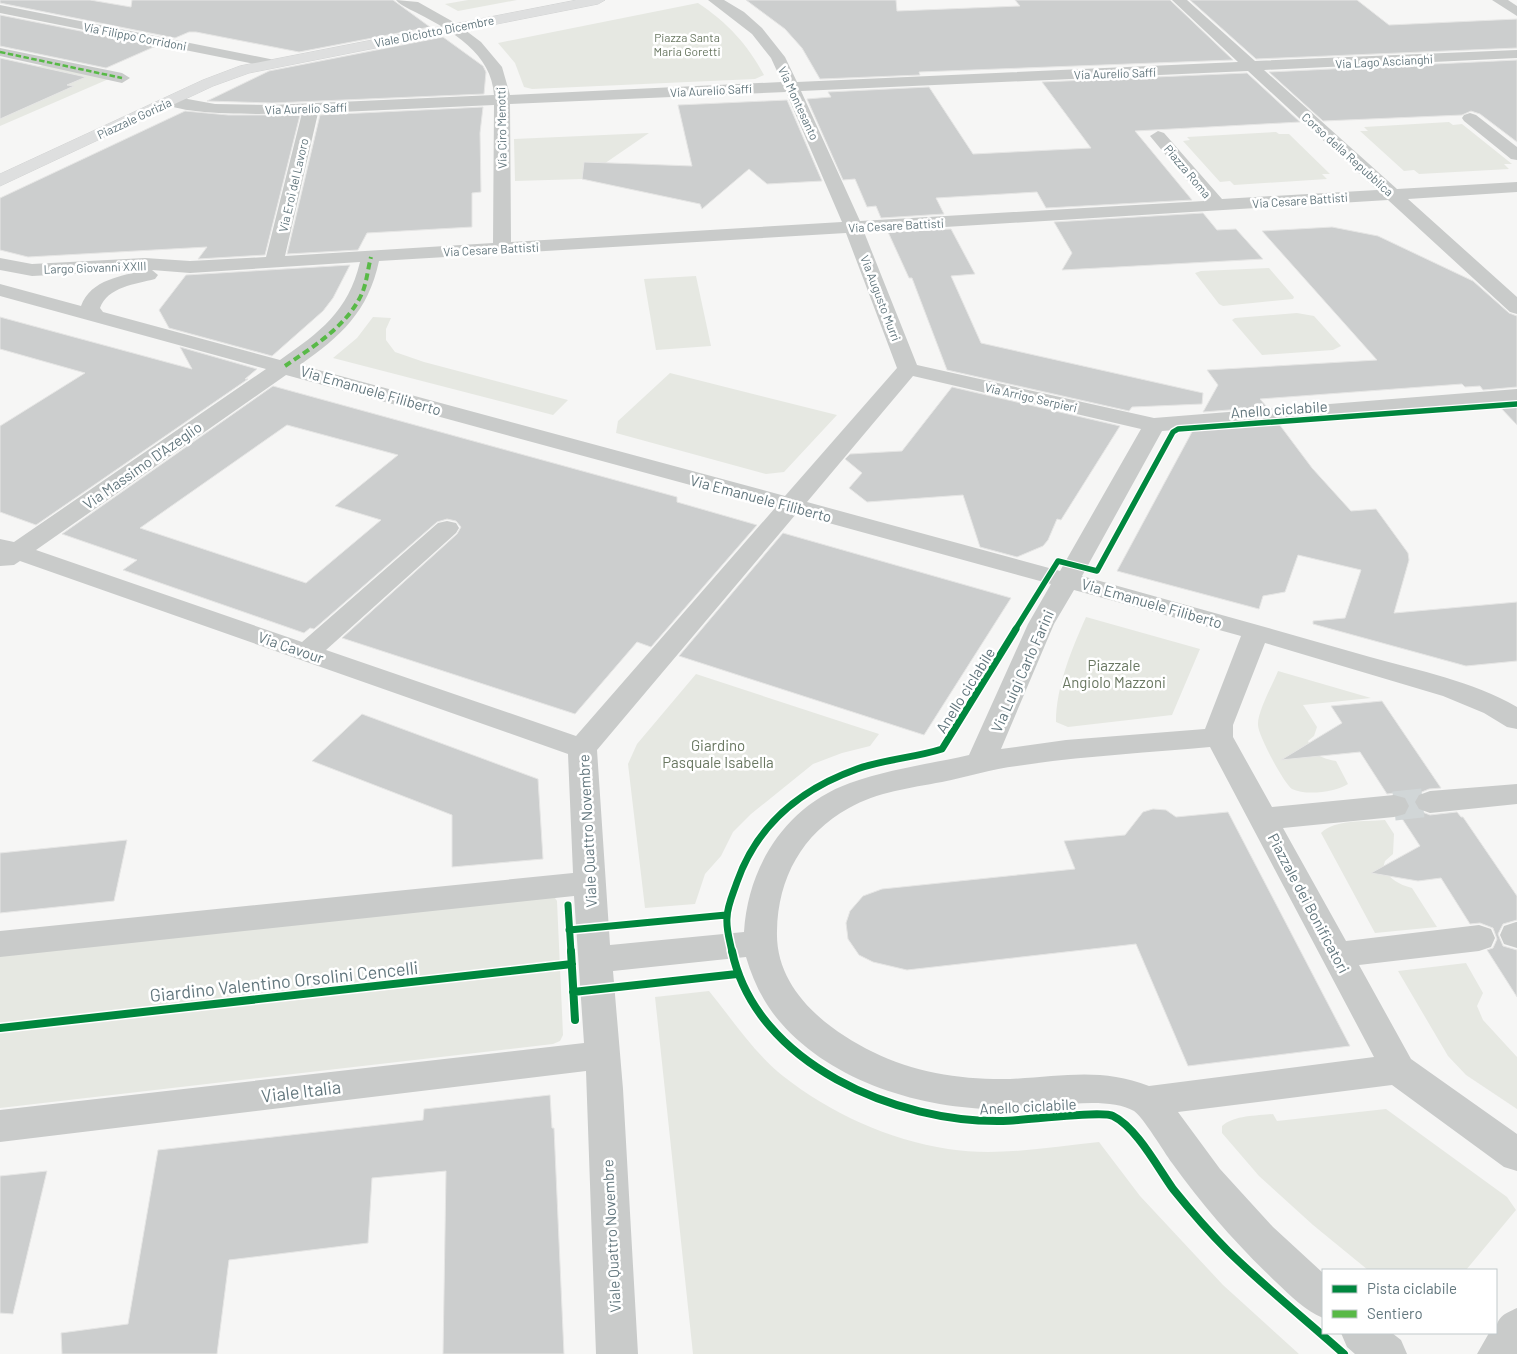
<svg xmlns="http://www.w3.org/2000/svg" width="1517" height="1354" font-family="Barlow,sans-serif">
<rect width="100%" height="100%" fill="#f6f6f5"/>
<!-- green -->
<path fill="#e6e8e2" d="M 468,0 L 517,0 L 458,11 L 445,4 Z
M 698,3 C 728,23 747,44 764,75 L 755,79 L 532,89 L 524,87 L 515,63 L 498,43 Z
M 45,64 L 111,78 L 0,126 L 0,83 Z
M 1449,122 L 1453,125 L 1462,124 L 1512,164 L 1504,164 L 1509,169 L 1419,174 L 1414,170 L 1404,171 L 1360,131 L 1368,131 L 1364,127 Z
M 1276,132 L 1279,134 L 1289,134 L 1330,174 L 1322,174 L 1327,179 L 1234,185 L 1230,181 L 1220,182 L 1183,141 L 1190,140 L 1187,137 Z
M 649,133 L 582,179 L 515,181 L 514,139 Z
M 1269,268 L 1294,297 L 1293,299 L 1223,306 L 1219,304 L 1195,273 L 1201,271 Z
M 696,276 L 711,346 L 656,350 L 644,279 Z
M 1297,313 L 1314,316 L 1341,346 L 1333,350 L 1262,355 L 1232,320 L 1235,318 Z
M 373,317 L 391,318 L 386,329 L 386,340 L 395,352 L 424,362 L 568,400 L 553,415 L 333,358 L 357,338 Z
M 670,373 L 837,415 L 784,472 L 766,474 L 616,433 L 618,421 Z
M 1086,617 L 1200,649 L 1172,715 L 1068,727 L 1056,722 C 1056,686 1072,649 1086,617 Z
M 1278,671 L 1371,698 L 1303,705 L 1317,727 L 1314,736 L 1308,741 C 1315,756 1321,758 1336,761 L 1348,784 C 1336,792 1306,796 1292,789 C 1284,784 1258,735 1258,725 C 1257,712 1273,684 1278,671 Z
M 696,674 L 879,734 L 870,746 L 842,753 L 813,764 L 751,814 L 733,832 L 721,856 L 705,874 L 695,904 L 645,908 L 628,764 L 637,744 Z
M 1385,820 L 1394,834 L 1393,854 L 1385,861 L 1383,868 C 1391,880 1398,884 1412,888 L 1437,927 L 1375,933 L 1321,833 C 1335,819 1365,822 1385,820 Z
M 553,895 L 557,901 L 563,1035 L 560,1041 L 553,1044 L 0,1108 L 0,951 Z
M 1466,963 L 1483,993 L 1477,1006 L 1483,1020 L 1517,1057 L 1517,1109 L 1466,1075 L 1448,1056 L 1398,971 Z
M 709,991 C 732,1019 754,1053 783,1076 C 830,1113 889,1140 948,1149 C 997,1157 1050,1147 1099,1142 L 1140,1196 L 1223,1285 L 1299,1354 L 693,1354 L 655,997 Z
M 1386,1109 L 1507,1197 L 1516,1210 L 1466,1270 L 1368,1270 L 1313,1225 L 1259,1176 L 1222,1133 L 1222,1126 C 1235,1115 1257,1116 1273,1114 L 1277,1121 Z"/>
<!-- building -->
<path fill="#cccece" stroke="#e6e6e5" fill-rule="evenodd" d="M 0,0 L 90,0 L 131,7 L 132,0 L 393,0 L 430,27 L 299,52 L 196,32 L 189,32 L 175,38 L 0,3 Z
M 746,0 L 896,0 L 897,11 L 1020,6 L 1015,0 L 1170,0 L 1233,60 L 919,72 L 920,75 L 820,79 L 802,48 L 785,29 Z
M 1190,0 L 1357,0 L 1389,25 L 1517,19 L 1517,48 L 1256,59 Z
M 0,15 L 156,46 L 106,68 L 0,46 Z
M 443,37 L 483,66 L 486,72 L 484,94 L 272,103 L 207,101 L 269,71 Z
M 0,58 L 86,77 L 67,85 L 74,86 L 0,119 Z
M 1517,60 L 1517,142 L 1480,114 L 1471,111 L 1462,115 L 1323,121 L 1269,72 Z
M 1247,73 L 1300,122 L 1135,131 L 1192,200 L 1046,208 L 1037,192 L 936,198 L 944,214 L 881,218 L 876,206 L 867,207 L 855,179 L 843,180 L 807,99 L 831,97 L 828,92 L 929,87 L 973,154 L 1091,148 L 1042,82 Z
M 787,100 L 822,181 L 767,184 L 749,169 L 702,209 L 700,204 L 582,179 L 584,162 L 692,166 L 678,105 Z
M 483,107 L 480,133 L 481,192 L 472,193 L 472,227 L 367,233 L 358,250 L 287,254 L 320,115 Z
M 185,111 L 228,115 L 300,115 L 265,255 L 198,259 L 207,247 L 28,257 L 0,250 L 0,198 Z
M 1203,213 L 1217,230 L 1236,229 L 1263,259 L 1062,270 L 1072,253 L 1054,222 Z
M 1332,227 L 1378,236 L 1473,281 L 1509,313 L 1517,316 L 1517,387 L 1483,390 L 1480,386 L 1465,387 L 1462,384 L 1260,399 L 1267,407 L 1203,412 L 1218,385 L 1207,370 L 1377,360 L 1262,231 Z
M 951,229 L 975,274 L 951,276 L 981,343 L 1203,393 L 1202,404 L 1132,407 L 1129,411 L 947,370 L 912,278 L 909,278 L 888,232 Z
M 350,265 L 333,298 L 323,311 L 272,356 L 169,328 L 159,310 L 186,275 Z
M 0,317 L 192,369 L 180,347 L 257,369 L 245,379 L 248,379 L 36,525 L 0,512 L 0,426 L 85,373 L 0,349 Z
M 273,386 L 677,497 L 677,502 L 757,525 L 651,647 L 637,642 L 575,714 L 342,638 L 457,534 L 461,527 L 456,521 L 447,519 L 437,522 L 314,629 L 310,628 L 304,633 L 123,570 L 137,560 L 62,534 ZM 287,425 L 398,455 L 335,506 L 381,520 L 306,583 L 140,528 Z
M 952,387 L 1120,426 L 1061,520 L 1057,519 L 1048,540 L 1043,546 L 1017,557 L 980,547 L 963,495 L 867,502 L 849,488 L 862,473 L 845,459 L 850,454 L 902,451 Z
M 1517,405 L 1517,425 L 1499,406 Z
M 1279,424 L 1312,468 L 1351,511 L 1376,509 L 1408,553 L 1409,560 L 1394,613 L 1517,602 L 1517,661 L 1466,666 L 1313,624 L 1313,621 L 1345,618 L 1361,570 L 1298,555 L 1285,592 L 1263,596 L 1259,609 L 1117,571 L 1193,430 Z
M 783,533 L 1011,598 L 924,735 L 679,656 Z
M 1382,701 L 1441,788 L 1429,789 L 1417,794 L 1413,801 L 1417,810 L 1430,815 L 1457,812 L 1461,817 L 1463,817 L 1517,896 L 1517,920 L 1503,924 L 1498,934 L 1503,946 L 1517,950 L 1517,997 L 1487,950 L 1493,948 L 1497,939 L 1493,928 L 1480,923 L 1470,924 L 1441,878 L 1418,881 L 1371,873 L 1420,846 L 1401,817 L 1407,815 L 1411,807 L 1407,797 L 1394,793 L 1387,794 L 1360,752 L 1281,760 L 1342,723 L 1331,706 Z
M 362,714 L 538,779 L 543,859 L 452,867 L 452,815 L 312,761 Z
M 1153,809 L 1166,810 L 1176,817 L 1228,812 L 1350,1046 L 1188,1066 L 1136,944 L 907,970 L 873,962 L 859,955 L 848,939 L 846,923 L 850,911 L 863,896 L 882,889 L 1075,869 L 1064,841 L 1125,835 L 1143,812 Z
M 127,840 L 114,901 L 0,913 L 0,853 Z
M 550,1095 L 552,1128 L 554,1128 L 564,1354 L 443,1354 L 446,1171 L 372,1178 L 368,1243 L 229,1260 L 217,1354 L 62,1354 L 61,1333 L 128,1324 L 158,1150 L 423,1120 L 424,1109 Z
M 47,1171 L 13,1314 L 0,1313 L 0,1176 Z"/>
<g fill="none" stroke-linecap="round" stroke-linejoin="round">
<!-- street-tunnel -->
<path stroke="#d1d6d7" stroke-width="29" stroke-dasharray="29 15" stroke-linecap="butt" d="M 1394,806 L 1430,802"/>
<!-- secondary casing -->
<g stroke="#d2d3d3" stroke-width="1">
<path id="secondary" d="M 577,0 L 605,0 L 598,4 L 249,73 L 213,86 L 0,186 L 0,174 L 203,80 L 240,66 Z"/>
</g>
<!-- street -->
<path fill="#c9cbca" fill-rule="evenodd" d="M 396,0 L 418,2 L 457,24 L 481,42 L 502,67 L 510,95 L 782,82 L 771,58 L 752,34 L 708,0 L 724,0 L 744,12 L 762,28 L 785,57 L 797,82 L 1238,62 L 1172,0 L 1187,0 L 1255,61 L 1517,50 L 1517,58 L 1264,70 L 1397,189 L 1517,182 L 1517,192 L 1408,199 L 1517,297 L 1517,314 L 1510,312 L 1388,200 L 864,232 L 917,365 L 1154,418 L 1517,389 L 1517,403 L 1162,431 L 1082,576 C 1178,603 1274,629 1370,657 C 1419,671 1473,681 1517,707 L 1517,729 L 1507,727 L 1484,713 L 1443,696 L 1265,643 L 1233,725 L 1233,737 L 1272,807 L 1394,795 L 1405,798 L 1409,806 L 1405,814 L 1394,817 L 1283,828 L 1346,941 L 1479,925 L 1491,929 L 1495,938 L 1491,947 L 1479,951 L 1359,965 L 1411,1059 L 1517,1134 L 1517,1171 L 1504,1167 L 1392,1085 L 1178,1112 L 1220,1169 L 1273,1227 L 1323,1273 L 1323,1318 C 1304,1310 1291,1296 1276,1282 C 1237,1245 1203,1206 1172,1163 C 1164,1152 1143,1117 1134,1111 C 1105,1094 1041,1109 1007,1109 C 929,1111 834,1084 781,1023 C 764,1004 753,981 746,957 L 613,971 L 623,1089 L 638,1354 L 596,1354 L 586,1071 L 0,1142 L 0,1110 L 584,1043 L 574,896 L 0,957 L 0,931 L 573,873 L 568,754 L 20,561 L 14,565 L 0,566 L 0,539 L 14,542 L 266,369 L 0,296 L 0,284 L 81,306 C 91,279 122,276 146,270 L 32,276 L 0,270 L 0,258 L 32,264 L 145,258 L 190,261 L 266,257 L 302,113 C 280,114 174,117 163,101 L 171,96 L 215,104 L 272,105 L 494,95 C 492,54 452,31 419,14 C 412,10 401,6 396,0 ZM 1248,71 L 1377,190 L 1222,199 L 1164,133 L 1158,131 L 1150,136 L 1204,201 L 860,221 L 801,91 ZM 786,92 L 842,222 L 511,242 L 510,104 ZM 494,105 L 493,243 L 285,256 L 318,113 ZM 846,233 L 897,368 L 785,496 L 300,365 C 341,336 368,312 379,261 ZM 360,262 C 348,312 320,332 280,360 L 103,312 L 100,308 C 107,287 136,284 155,279 L 158,275 L 152,270 L 190,273 ZM 286,375 L 775,508 L 576,736 L 326,650 L 456,533 L 459,528 L 456,523 L 447,521 L 438,523 L 302,642 L 36,550 ZM 913,376 L 1141,429 L 1060,571 L 807,502 ZM 796,514 L 1051,584 L 1028,624 L 969,755 C 930,764 889,769 850,783 C 786,806 748,866 744,932 L 610,945 L 597,750 ZM 1074,590 L 1241,636 L 1205,729 L 1066,740 L 1001,749 L 1054,624 ZM 1210,747 L 1374,1057 L 1149,1086 C 1100,1067 1060,1077 1010,1079 C 965,1080 914,1073 873,1052 C 826,1029 775,989 777,931 C 778,878 802,834 849,808 C 877,792 910,788 942,782 C 967,777 992,769 1017,766 C 1081,756 1146,753 1210,747 Z
M 1492,0 L 1508,0 L 1517,6 L 1517,16 Z
M 0,5 L 270,59 L 277,63 L 270,67 L 0,13 Z
M 0,48 L 122,73 L 130,78 L 122,83 L 0,56 Z
M 1470,113 L 1476,115 L 1517,147 L 1517,160 L 1511,159 L 1464,121 L 1462,118 L 1464,115 Z
M 1517,784 L 1517,804 L 1430,813 L 1419,809 L 1415,802 L 1419,795 L 1430,791 Z
M 1516,922 L 1517,922 L 1517,948 L 1504,944 L 1500,935 L 1504,926 Z
M 1517,1308 L 1517,1354 L 1477,1354 L 1489,1333 L 1496,1333 C 1496,1317 1504,1314 1517,1308 Z
M 1341,1333 L 1392,1333 L 1401,1340 L 1407,1354 L 1355,1354 L 1347,1347 Z"/>
<!-- secondary -->
<use href="#secondary" fill="#dedfdf" fill-rule="evenodd"/>
<!-- quiet-far1 -->
<path stroke="#58b947" stroke-width="2.5" stroke-dasharray="5.5 2.5" stroke-linecap="butt" d="M 0,52 L 122,78"/>
<!-- quiet -->
<path stroke="#58b947" stroke-width="4" stroke-dasharray="7 4" stroke-linecap="butt" d="M 285,366 C 314,346 349,325 363,291 C 367,280 368,268 371,257"/>
<!-- cycleway-far2 casing -->
<g stroke="#fff" stroke-width="8">
<path id="cycleway-far2" d="M 1015,630 L 1058,561 L 1097,571 L 1173,432 L 1178,429 L 1517,404"/>
</g>
<!-- cycleway-far1 casing -->
<g stroke="#fff" stroke-width="10">
<path id="cycleway-far1" d="M 568,905 L 571,952
M 569,930 L 726,915
M 732,952 C 730,941 726,930 727,918 C 727,906 733,894 737,882 C 757,825 801,789 857,769 C 885,759 914,758 942,749 L 1016,629"/>
</g>
<!-- cycleway casing -->
<g stroke="#fff" stroke-width="11">
<path id="cycleway" d="M 571,951 L 575,1020
M 732,951 C 756,1065 897,1123 1003,1121 C 1022,1121 1102,1110 1113,1116 C 1136,1127 1158,1168 1173,1189 C 1190,1210 1209,1232 1228,1251 C 1265,1287 1306,1320 1344,1354
M 573,992 L 737,974
M 0,1028 L 572,964"/>
</g>
<!-- cycleway-far2 -->
<use href="#cycleway-far2" stroke="#00873e" stroke-width="5.5"/>
<!-- cycleway-far1 -->
<use href="#cycleway-far1" stroke="#00873e" stroke-width="7"/>
<!-- cycleway -->
<use href="#cycleway" stroke="#00873e" stroke-width="8"/>
</g>
<g text-anchor="middle" dominant-baseline="central" stroke-width="5" stroke-linejoin="round" paint-order="stroke">
<!-- far-street labels -->
<g font-size="12" fill="#63777e" stroke="#fff">
<text transform="translate(434 31) rotate(-11)">Viale Diciotto Dicembre</text>
<text transform="translate(135 36) rotate(11)">Via Filippo Corridoni</text>
<text transform="translate(1384 61) rotate(-3)">Via Lago Ascianghi</text>
<text transform="translate(1115 73) rotate(-2)">Via Aurelio Saffi</text>
<text transform="translate(711 90) rotate(-3)">Via Aurelio Saffi</text>
<text transform="translate(799 103) rotate(65)">Via Montesanto</text>
<text transform="translate(306 108) rotate(-2)">Via Aurelio Saffi</text>
<text transform="translate(134 118) rotate(-25)">Piazzale Gorizia</text>
<text transform="translate(501 128) rotate(-91)">Via Ciro Menotti</text>
<text transform="translate(1348 154) rotate(42)">Corso della Repubblica</text>
<text transform="translate(1188 171) rotate(50)">Piazza Roma</text>
<text transform="translate(293 185) rotate(-77)">Via Eroi del Lavoro</text>
<text transform="translate(1300 200) rotate(-4)">Via Cesare Battisti</text>
<text transform="translate(896 225) rotate(-3)">Via Cesare Battisti</text>
<text transform="translate(491 249) rotate(-3)">Via Cesare Battisti</text>
<text transform="translate(95 267) rotate(-2)">Largo Giovanni XXIII</text>
<text transform="translate(881 298) rotate(69)">Via Augusto Murri</text>
<text transform="translate(1031 397) rotate(13)">Via Arrigo Serpieri</text>
</g>
<!-- far-park labels -->
<g font-size="12" fill="#697761" stroke="#fff">
<text x="687" y="37">Piazza Santa<tspan x="687" dy="14">Maria Goretti</tspan></text>
</g>
<!-- street labels -->
<g font-size="15" fill="#63777e" stroke="#fff">
<text transform="translate(371 390) rotate(16)">Via Emanuele Filiberto</text>
<text transform="translate(1279 409) rotate(-4)">Anello ciclabile</text>
<text transform="translate(142 465) rotate(-35)">Via Massimo D'Azeglio</text>
<text transform="translate(761 498) rotate(15)">Via Emanuele Filiberto</text>
<text transform="translate(1152 603) rotate(16)">Via Emanuele Filiberto</text>
<text transform="translate(291 647) rotate(19)">Via Cavour</text>
<text transform="translate(1022 671) rotate(-66)">Via Luigi Carlo Farini</text>
<text transform="translate(965 690) rotate(-58)">Anello ciclabile</text>
<text transform="translate(587 831) rotate(-93)">Viale Quattro Novembre</text>
<text transform="translate(1309 903) rotate(62)">Piazzale dei Bonificatori</text>
<text transform="translate(1028 1106) rotate(-3)">Anello ciclabile</text>
<text transform="translate(611 1236) rotate(-93)">Viale Quattro Novembre</text>
</g>
<!-- park labels -->
<g font-size="15" fill="#697761" stroke="#fff">
<text x="1114" y="665">Piazzale<tspan x="1114" dy="17">Angiolo Mazzoni</tspan></text>
<text x="718" y="745">Giardino<tspan x="718" dy="17">Pasquale Isabella</tspan></text>
</g>
<!-- near-street labels -->
<g font-size="18" fill="#63777e" stroke="#fff">
<text transform="translate(284 981) rotate(-6)">Giardino Valentino Orsolini Cencelli</text>
<text transform="translate(301 1091) rotate(-7)">Viale Italia</text>
</g>
</g>
<!-- legend -->
<rect x="1322" y="1269" width="175" height="65" fill="#ffffff" stroke="#c1c9cb"/>
<rect x="1332" y="1285" width="25" height="8" fill="#00873e" stroke="#c1c9cb"/>
<text x="1367" y="1294" font-size="15" fill="#63777e">Pista ciclabile</text>
<rect x="1332" y="1310" width="25" height="8" fill="#58b947" stroke="#c1c9cb"/>
<text x="1367" y="1319" font-size="15" fill="#63777e">Sentiero</text>
</svg>
